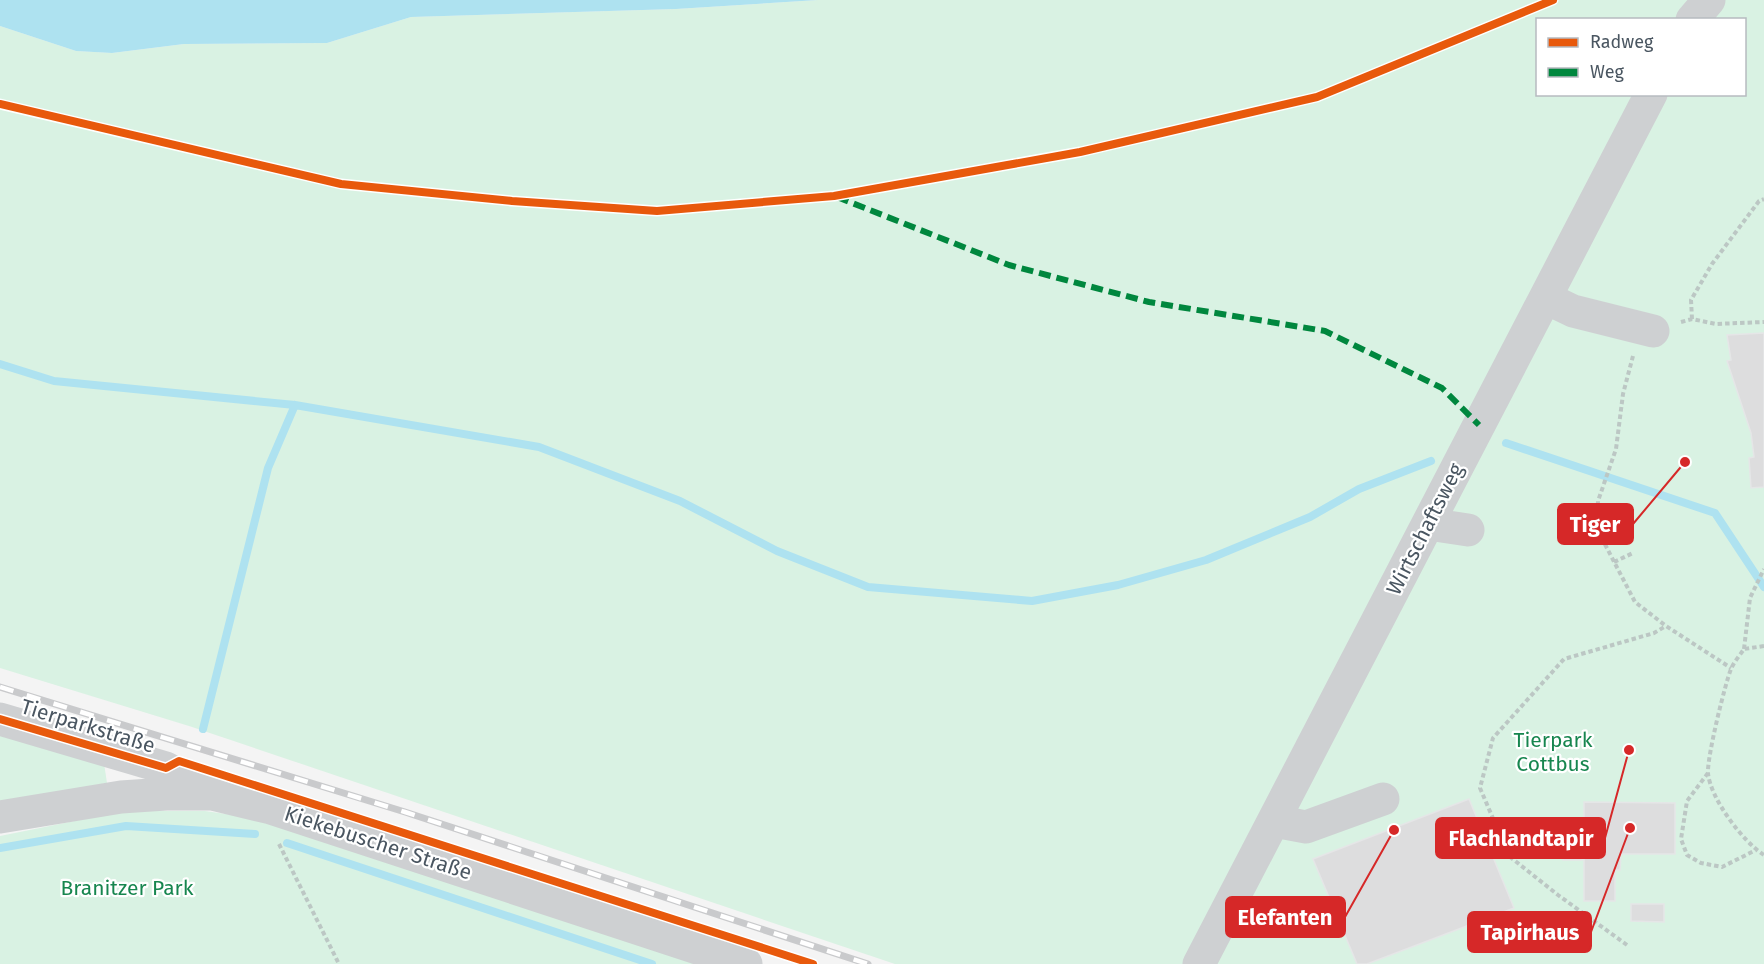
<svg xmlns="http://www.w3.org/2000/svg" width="1764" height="964" font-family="'Fira Sans',sans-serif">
<rect width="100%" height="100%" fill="#f4f4f4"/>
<!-- green -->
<path fill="#d9f2e3" d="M 818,0 L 1696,0 L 1680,19 L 1538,20 L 1538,94 L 1641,95 L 1191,964 L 895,964 L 189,726 L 0,668 L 0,26 L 76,51 L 112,53 L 184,44 L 327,43 L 411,17 L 676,9 Z
M 1721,0 L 1764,0 L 1764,964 L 1205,964 L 1660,95 L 1744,94 L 1744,20 L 1704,19 Z
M 0,728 L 104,763 L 107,783 L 0,803 Z
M 124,811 L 205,811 L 262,819 L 706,964 L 0,964 L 0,836 Z"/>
<!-- water -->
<path fill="#aee2f0" d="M 0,0 L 818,0 L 676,9 L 411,17 L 327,43 L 184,44 L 112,53 L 76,51 L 0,26 Z"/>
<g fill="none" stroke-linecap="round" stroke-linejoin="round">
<!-- stream -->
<path stroke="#aee2f0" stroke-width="8" d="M 0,364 L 54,381 L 295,405 L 539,447 L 680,501 L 777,551 L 868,587 L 1032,601 L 1118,585 L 1206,560 L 1310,517 L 1359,489 L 1431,461
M 1506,443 L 1715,513 L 1764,587
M 203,729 L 268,468 L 295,405
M 287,843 L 652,964
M 0,848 L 126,826 L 255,834"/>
</g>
<!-- building -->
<path fill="#ddddde" stroke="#e5e6e7" stroke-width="1.5" d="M 1764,333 L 1764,487 L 1751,488 L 1749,458 L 1754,457 L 1751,433 L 1727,361 L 1731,360 L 1727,335 Z
M 1469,799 L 1514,908 L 1367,964 L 1357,964 L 1313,859 Z
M 1584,802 L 1675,803 L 1675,854 L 1621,854 L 1620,870 L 1615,870 L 1615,901 L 1584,901 Z
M 1564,837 L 1582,837 L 1582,860 L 1563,860 Z
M 1631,904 L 1664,904 L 1664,922 L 1631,921 Z"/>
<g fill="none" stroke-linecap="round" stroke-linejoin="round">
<!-- path -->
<path stroke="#bcc7c4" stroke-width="4" stroke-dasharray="4.5 3" stroke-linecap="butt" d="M 1692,319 L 1691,300 L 1712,264 L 1759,201 L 1764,199
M 1681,322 L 1692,319 L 1716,324 L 1764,322
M 1633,356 L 1623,394 L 1616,449 L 1598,501 L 1597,529 L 1635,602 L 1666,626 L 1731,668
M 1614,562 L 1633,553
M 1764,646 L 1744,649 C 1740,655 1734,662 1731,669 C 1725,684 1707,757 1708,773 C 1710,798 1743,842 1764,855
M 1744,649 L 1750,598 L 1764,569
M 1708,773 L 1687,801 L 1681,839 L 1687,855 L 1701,863 L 1722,867 L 1756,850
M 279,844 L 339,964
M 1627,945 L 1558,895 L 1509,856 L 1480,788 L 1493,738 L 1564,659 L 1654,633 L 1666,626"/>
<!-- minor -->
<path stroke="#ced0d2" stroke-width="33" d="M 1692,20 L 1709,0
M 1546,298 L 1573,311 L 1653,331
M 1428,524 L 1468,530
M 0,719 L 166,768 L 210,793
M 0,817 L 121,797 L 166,794 L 212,794 L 271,808 L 746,964
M 1274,821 L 1306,827 L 1383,799
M 1199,964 L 1651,94"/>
<!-- rail casing -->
<g stroke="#c9cacc" stroke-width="7">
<path id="rail" d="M 0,687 L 405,812 L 868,964"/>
</g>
<!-- rail -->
<use href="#rail" stroke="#fff" stroke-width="4.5" stroke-dasharray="14" stroke-linecap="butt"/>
<!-- quiet -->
<path stroke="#00873e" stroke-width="6" stroke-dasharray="12 6" stroke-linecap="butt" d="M 837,197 L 1009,265 L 1149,302 L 1325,331 L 1442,388 L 1479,425"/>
<!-- cycleway casing -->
<g stroke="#fff" stroke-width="11">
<path id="cycleway" d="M 0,104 L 341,184 L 512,201 L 657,211 L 834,196 L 1080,152 L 1317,97 L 1553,0
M 0,719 L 166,768 L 179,761 L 813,964"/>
</g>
<!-- cycleway -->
<use href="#cycleway" stroke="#e8590c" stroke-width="8"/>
</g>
<g text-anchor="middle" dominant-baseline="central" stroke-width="4.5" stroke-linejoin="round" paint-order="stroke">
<!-- street labels -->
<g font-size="21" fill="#4a5661" stroke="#fff">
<text transform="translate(1425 529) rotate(-63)">Wirtschaftsweg</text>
<text transform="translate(88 726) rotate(17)">Tierparkstraße</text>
<text transform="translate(378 843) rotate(18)">Kiekebuscher Straße</text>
</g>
<!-- park labels -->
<g font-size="21" fill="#17864f" stroke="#fff">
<text x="1553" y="740">Tierpark<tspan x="1553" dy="24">Cottbus</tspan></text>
<text x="127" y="888">Branitzer Park</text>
</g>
</g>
<!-- callouts -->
<path fill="none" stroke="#d62828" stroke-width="2" d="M1685 462L1633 524M1629 750L1605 838M1394 830L1345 917M1630 828L1591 932"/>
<g fill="#d62828" stroke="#fff" stroke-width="2">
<circle cx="1685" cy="462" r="6"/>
<circle cx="1629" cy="750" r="6"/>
<circle cx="1394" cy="830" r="6"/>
<circle cx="1630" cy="828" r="6"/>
</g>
<g fill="#d62828" stroke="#d62828" stroke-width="2">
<rect x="1558" y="504" width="75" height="40" rx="6"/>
<rect x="1436" y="818" width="169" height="40" rx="6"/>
<rect x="1226" y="897" width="119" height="40" rx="6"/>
<rect x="1468" y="912" width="123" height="40" rx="6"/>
</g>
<g font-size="22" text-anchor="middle" font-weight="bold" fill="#fff">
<text x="1595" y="532">Tiger</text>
<text x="1521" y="846">Flachlandtapir</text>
<text x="1285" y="925">Elefanten</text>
<text x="1530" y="940">Tapirhaus</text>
</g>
<!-- legend -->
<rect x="1536" y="18" width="210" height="78" fill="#ffffff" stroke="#b7bbc0" stroke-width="1.5"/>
<rect x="1548" y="38" width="30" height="9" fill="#e8590c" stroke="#b7bbc0" stroke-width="1.5"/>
<text x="1590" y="48" font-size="18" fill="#4a5661">Radweg</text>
<rect x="1548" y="68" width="30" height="9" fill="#00873e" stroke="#b7bbc0" stroke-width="1.5"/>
<text x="1590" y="78" font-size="18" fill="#4a5661">Weg</text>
</svg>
